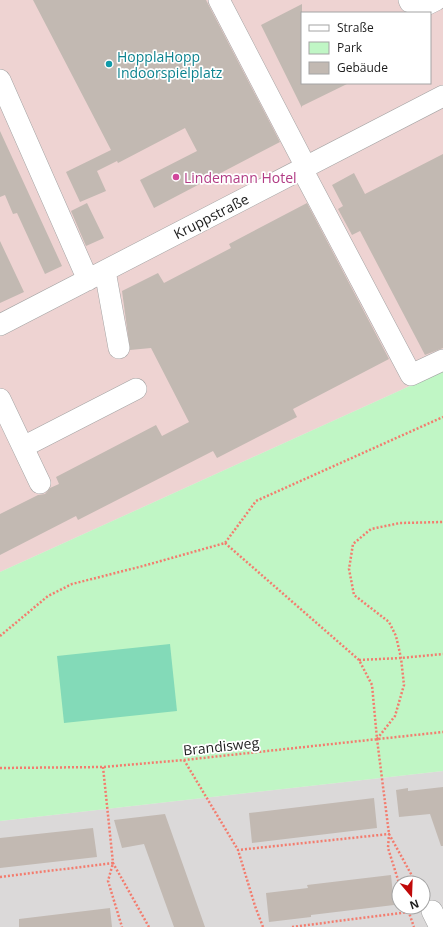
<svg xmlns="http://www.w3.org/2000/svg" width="443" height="927" font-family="'Open Sans',sans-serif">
<rect width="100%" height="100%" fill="#edeae3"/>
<!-- residential -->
<path fill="#dbd9d9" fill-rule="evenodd" d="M 443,771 L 443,927 L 0,927 L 0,821 ZM 399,883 L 423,883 L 423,907 L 399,907 Z"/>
<!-- commercial -->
<path fill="#eed3d2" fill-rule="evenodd" d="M 0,0 L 443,0 L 443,371 L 0,572 ZM 302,13 L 430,13 L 430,83 L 302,83 Z"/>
<!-- park -->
<path fill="#c0f6c5" d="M 443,371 L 443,771 L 0,821 L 0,572 Z"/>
<!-- pitch -->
<path fill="#83dab8" d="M 170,644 L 177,711 L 64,723 L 57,656 Z"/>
<!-- building -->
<path fill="#c2b9b2" d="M 33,0 L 206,0 L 280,142 L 154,208 L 140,180 L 197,151 L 185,128 L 118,163 L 117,161 L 97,171 L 106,191 L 80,202 L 66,172 L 111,150 Z
M 302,4 L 302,83 L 349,83 L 302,106 L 302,108 L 261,25 Z
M 0,131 L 62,266 L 45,274 L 17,213 L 13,214 L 5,195 L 0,197 Z
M 443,154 L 443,348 L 425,355 L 360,231 L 352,235 L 338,209 L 343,206 L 332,185 L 354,173 L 365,194 Z
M 87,203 L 104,238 L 86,246 L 71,211 Z
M 307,203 L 389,359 L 293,409 L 297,417 L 217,458 L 213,451 L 78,520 L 76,516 L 0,555 L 0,514 L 38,495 L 45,494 L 50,488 L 59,484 L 56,477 L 156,425 L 162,436 L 189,422 L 151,348 L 130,350 L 122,291 L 158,273 L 164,283 L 231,248 L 229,244 Z
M 0,241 L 24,292 L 0,303 Z
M 443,787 L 443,846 L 441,846 L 430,814 L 399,817 L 396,790 L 408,788 L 408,791 Z
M 374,798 L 377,828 L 252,843 L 249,813 Z
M 165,814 L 205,927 L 174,927 L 144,844 L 122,848 L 114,820 Z
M 93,828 L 97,857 L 0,868 L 0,838 Z
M 391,875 L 394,905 L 311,915 L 311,917 L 269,922 L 266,893 L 308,888 L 307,885 Z
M 110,908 L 112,927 L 19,927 L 19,919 Z"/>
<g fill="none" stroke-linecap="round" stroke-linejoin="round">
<!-- minor casing -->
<g stroke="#a3a3a3" stroke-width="22">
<path id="minor" d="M 219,0 L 306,167
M 409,0 L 410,2 L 424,6 L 436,0
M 0,80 L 88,280
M 302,169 L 411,375 L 443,360
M 105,271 L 119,348
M 0,325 L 443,96
M 0,399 L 40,483
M 23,447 L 136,389
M 432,911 L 440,927"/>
</g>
<!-- path -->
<path stroke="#f37c6e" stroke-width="2.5" stroke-dasharray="2 2" stroke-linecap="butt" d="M 225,543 L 359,660 L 372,685 L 377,739 L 389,834 L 416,883
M 0,636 L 48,596 L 72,584 L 143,566 L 225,543 L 256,501 L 443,417
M 359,660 L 401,658 L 443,654
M 377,739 L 395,716 L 404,685 L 401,658 L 396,636 L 389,622 L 354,595 L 349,569 L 353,544 L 371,529 L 400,523 L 443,522
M 184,760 L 238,850
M 103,767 L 113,863 L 149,927
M 0,768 L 103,767 L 184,760 L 443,732
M 0,877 L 113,863 L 108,881 L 122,927
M 407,907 L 414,927
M 263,927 L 255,906 L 238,850 L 389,834 L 388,848 L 399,883
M 292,927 L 408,912"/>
<!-- minor -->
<use href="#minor" stroke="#fff" stroke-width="21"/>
</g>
<!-- markers -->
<circle fill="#0f9aa8" stroke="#fff" stroke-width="1.5" cx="109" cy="64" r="4"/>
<circle fill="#d1479c" stroke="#fff" stroke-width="1.5" cx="176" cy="177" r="4"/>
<g text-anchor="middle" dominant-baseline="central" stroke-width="3.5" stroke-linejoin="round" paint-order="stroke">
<!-- culture labels -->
<g font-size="14" fill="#0d838f" stroke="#fff" text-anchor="start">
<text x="117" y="56">HopplaHopp<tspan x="117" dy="16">Indoorspielplatz</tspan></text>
</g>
<!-- hotel labels -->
<g font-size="14" fill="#b23c85" stroke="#fff" text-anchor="start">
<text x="184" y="177">Lindemann Hotel</text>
</g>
<!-- street labels -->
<g font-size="14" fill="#1c1c1c" stroke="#fff">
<text transform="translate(211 216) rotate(-27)">Kruppstraße</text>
<text transform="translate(221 746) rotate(-6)">Brandisweg</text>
</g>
</g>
<!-- legend -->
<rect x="301" y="12" width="130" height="72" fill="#ffffff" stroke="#a4a4a4"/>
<rect x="309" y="25" width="20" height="6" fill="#ffffff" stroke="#a4a4a4"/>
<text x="337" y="32" font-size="12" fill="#1c1c1c">Straße</text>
<rect x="309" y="42" width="20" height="12" fill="#c0f6c5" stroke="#a4a4a4"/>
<text x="337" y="52" font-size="12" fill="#1c1c1c">Park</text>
<rect x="309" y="62" width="20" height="12" fill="#c2b9b2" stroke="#a4a4a4"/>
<text x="337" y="72" font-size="12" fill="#1c1c1c">Gebäude</text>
<!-- north arrow -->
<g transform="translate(411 895) rotate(161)"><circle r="19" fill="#ffffff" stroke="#a4a4a4"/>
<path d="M0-3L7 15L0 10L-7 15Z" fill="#c00909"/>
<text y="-6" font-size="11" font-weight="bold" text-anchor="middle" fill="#1c1c1c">N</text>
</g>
</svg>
